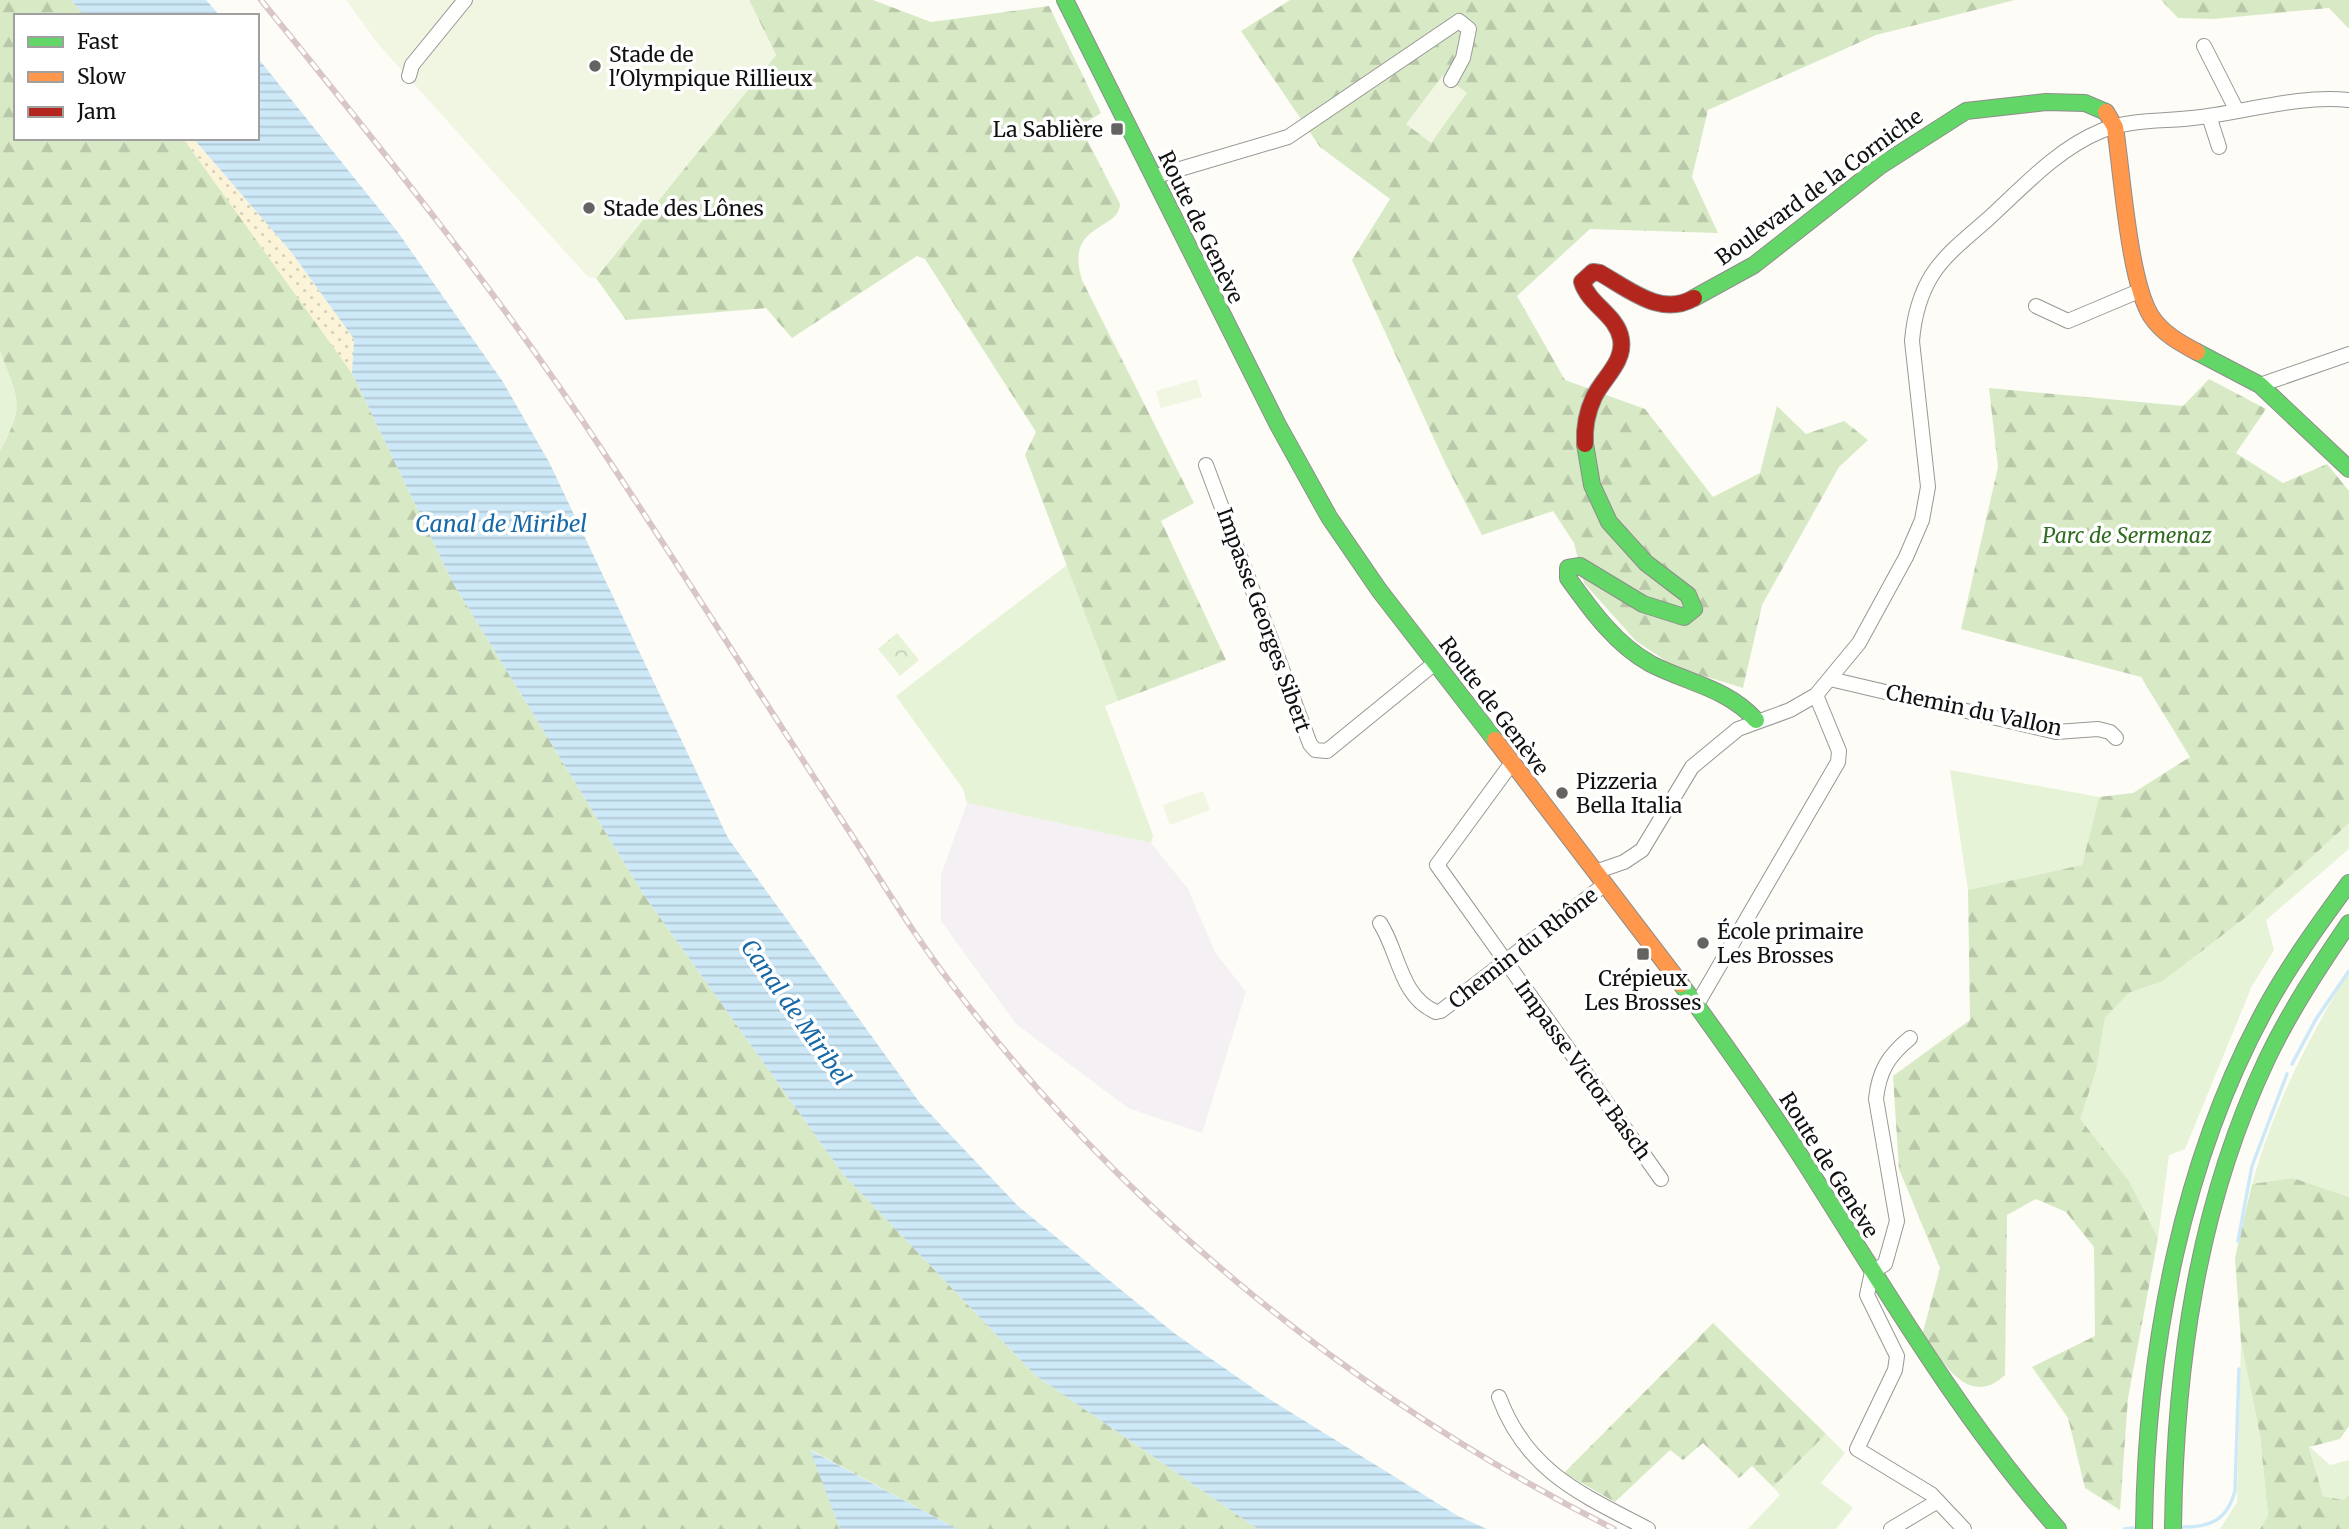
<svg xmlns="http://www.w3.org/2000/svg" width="2349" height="1529" font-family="Merriweather,serif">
<defs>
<pattern id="forest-firs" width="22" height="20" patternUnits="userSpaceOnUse" patternTransform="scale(1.75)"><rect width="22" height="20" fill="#d8eac5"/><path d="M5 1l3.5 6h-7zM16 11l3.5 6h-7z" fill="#b8c8a8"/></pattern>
<pattern id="sand-dots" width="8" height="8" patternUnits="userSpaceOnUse" patternTransform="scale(1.75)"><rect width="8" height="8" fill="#fcf4d9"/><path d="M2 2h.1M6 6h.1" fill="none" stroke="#d7d0b9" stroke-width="1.8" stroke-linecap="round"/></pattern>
<pattern id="park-crowns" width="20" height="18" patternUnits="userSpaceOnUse" patternTransform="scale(1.75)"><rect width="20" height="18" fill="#e7f3d7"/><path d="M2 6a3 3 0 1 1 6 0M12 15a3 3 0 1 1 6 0" fill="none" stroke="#c5cfb8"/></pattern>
<pattern id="water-rules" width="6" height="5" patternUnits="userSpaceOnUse" patternTransform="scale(1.75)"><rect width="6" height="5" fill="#cde8f7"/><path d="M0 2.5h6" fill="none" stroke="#afc6d3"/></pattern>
</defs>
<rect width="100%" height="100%" fill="#fdfcf7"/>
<!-- industrial -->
<path fill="#f5f0f3" d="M 967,803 L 1151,843 L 1188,889 L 1215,952 L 1246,992 L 1202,1133 L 1128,1108 L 1016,1024 L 941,921 L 941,875 Z"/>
<!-- grass -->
<path fill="#e7f3d7" d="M 0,351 C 18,400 26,403 0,451 Z
M 1067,565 L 1118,701 L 1105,706 L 1153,835 L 1151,843 L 967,803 L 963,789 L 896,696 Z
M 1950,770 L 2099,797 L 2082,865 L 1968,890 Z
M 2349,823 L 2349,849 L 2266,920 L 2274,950 L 2252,986 L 2185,1149 L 2169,1155 L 2158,1238 L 2129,1181 L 2079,1119 L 2096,1071 L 2105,1018 L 2129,993 L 2163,981 L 2246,917 Z
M 2349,971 L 2349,1197 L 2293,1178 L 2252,1184 C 2276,1101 2305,1045 2349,971 Z
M 2241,1342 L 2260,1435 L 2268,1515 L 2260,1529 L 2220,1529 L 2237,1502 Z
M 1826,1434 L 1845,1453 L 1821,1483 L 1853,1508 L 1836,1529 L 1748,1529 L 1780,1495 L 1773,1487 Z
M 2309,1446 L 2330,1465 L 2349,1460 L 2349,1495 L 2343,1500 L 2323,1496 Z"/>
<!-- forest -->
<path fill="url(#forest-firs)" d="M 0,0 L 71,0 L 85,16 L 16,16 L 16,138 L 183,138 L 352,373 L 453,583 L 644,895 L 843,1174 L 1035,1375 L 1258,1529 L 957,1529 L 811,1450 L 840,1529 L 0,1529 L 0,451 C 26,403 18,400 0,351 Z
M 749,0 L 873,0 L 931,22 L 1049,6 L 1101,113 L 1080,126 L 1120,204 C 1119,232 1064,222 1082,280 L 1194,503 L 1161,521 L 1226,660 L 1118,701 L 1025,455 L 1036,432 L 925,259 L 917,256 L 792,338 L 766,308 L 626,320 L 596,278 L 776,55 Z
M 1290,0 L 2015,0 L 1876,35 L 1708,110 L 1692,177 L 1718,233 L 1590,229 L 1517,296 L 1565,380 L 1645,409 L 1713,497 L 1760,473 L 1777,406 L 1806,434 L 1844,421 L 1868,440 L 1839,467 L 1762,605 L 1743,688 L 1675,667 L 1636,641 L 1584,583 L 1574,543 L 1553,511 L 1482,535 L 1446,465 L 1352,260 L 1390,199 L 1320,147 L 1241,31 Z
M 2161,0 L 2349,0 L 2349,29 L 2329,8 L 2213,19 L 2178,18 Z
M 2209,379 L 2266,409 L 2236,453 L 2283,483 L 2327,464 L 2349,491 L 2349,823 L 2246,917 L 2163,981 L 2129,993 L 2105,1018 L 2096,1071 L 2080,1119 L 2129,1181 L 2158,1238 L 2128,1398 L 2120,1510 L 2085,1488 L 2068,1418 L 2032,1367 L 2095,1336 L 2094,1247 L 2066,1212 L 2036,1199 L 2007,1215 L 2005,1375 C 1968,1410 1941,1360 1923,1332 L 1940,1268 L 1899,1169 L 1893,1076 L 1970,1020 L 1968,890 L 2082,865 L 2099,797 L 2133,793 L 2190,757 L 2141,677 L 1961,629 L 1998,467 L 1989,388 L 2183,406 Z
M 2293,1178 L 2349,1197 L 2349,1426 L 2340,1439 L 2309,1447 L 2323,1496 L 2343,1500 L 2349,1495 L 2349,1529 L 2260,1529 L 2268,1515 L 2260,1435 L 2241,1342 L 2235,1258 L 2252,1184 Z
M 1713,1323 L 1826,1434 L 1773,1487 L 1752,1466 L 1739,1478 L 1703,1443 L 1683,1460 L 1670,1450 L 1615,1502 L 1564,1473 Z"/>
<!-- sand -->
<path fill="url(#sand-dots)" d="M 183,138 L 193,138 L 292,253 L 354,339 L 352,373 Z"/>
<!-- park -->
<path fill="url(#park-crowns)" d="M 897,633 L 919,660 L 900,676 L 878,649 Z"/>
<!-- pitch -->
<path fill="#f0f6e1" d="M 346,0 L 749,0 L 776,55 L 596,278 L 588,277 L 379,45 Z
M 1443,75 L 1467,93 L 1431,143 L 1406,124 Z
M 1197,379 L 1202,397 L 1161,408 L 1156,391 Z
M 1203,791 L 1210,810 L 1170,825 L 1163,805 Z"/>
<!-- water -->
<path fill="url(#water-rules)" d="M 71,0 L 206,0 L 220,16 L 85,16 Z
M 257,57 L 397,231 L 503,382 L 549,462 L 728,838 L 920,1103 L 1018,1206 L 1174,1333 L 1266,1397 L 1458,1516 L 1487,1529 L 1258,1529 L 1035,1375 L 843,1174 L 644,895 L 453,583 L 352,373 L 354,339 L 292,253 L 193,138 L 257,138 Z
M 810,1450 L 957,1529 L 840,1529 Z"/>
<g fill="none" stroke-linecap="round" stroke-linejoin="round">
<!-- stream -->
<path stroke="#cde8f7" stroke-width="3.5" d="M 2292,1064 L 2316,1019 L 2349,971
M 2238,1241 L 2252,1166 L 2287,1074
M 2183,1527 C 2211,1527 2227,1520 2235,1491 L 2239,1369
M 2124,1529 L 2133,1528"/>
<!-- street casing -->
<g stroke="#979795" stroke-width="16">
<path id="street" d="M 2204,46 L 2237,111
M 409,76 L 412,65 L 465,0
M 2209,116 L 2219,147
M 1153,177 L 1288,137 L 1459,21 L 1469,29 L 1463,58 L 1451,80
M 2036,306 L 2068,321 L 2139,291
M 2260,385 L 2349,354
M 1206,465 L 1310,744 L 1315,750 L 1327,751 L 1435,663
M 1830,679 L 2056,732 L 2098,729 L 2110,732 L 2116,738
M 1511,764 L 1437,865 L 1661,1179
M 1595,872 L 1624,862 L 1642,850 L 1692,767 L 1738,729 L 1790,710 L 1816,695 L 1859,643 L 1906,557 L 1922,520 L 1928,487 L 1912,341 C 1914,317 1919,296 1932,275 C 1946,253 1969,236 1988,219 C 2023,187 2057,149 2101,131 C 2133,118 2168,122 2201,117 C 2250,111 2299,95 2349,100
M 1380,923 C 1399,952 1400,997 1436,1012 L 1441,1011 L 1604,885
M 1696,1006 L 1838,762 L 1839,751 L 1816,695
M 1910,1038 C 1888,1056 1879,1071 1876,1099 L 1897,1221 L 1885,1264 L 1872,1272 L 1867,1295 L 1897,1356 L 1895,1370 L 1857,1449 L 1931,1494 L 1964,1529
M 1499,1397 C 1527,1472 1581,1494 1648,1529
M 1891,1529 L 1938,1501"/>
</g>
<!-- fast casing -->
<g stroke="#8e8d8b" stroke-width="18">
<path id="fast" d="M 1065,0 L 1278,425 L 1329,517 L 1379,590 L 1495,740
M 1694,298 L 1754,265 L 1880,166 L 1966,111 L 2046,102 L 2085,103 L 2106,112
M 2197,352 L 2260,385 L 2349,469
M 1585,444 L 1592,485 L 1609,522 L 1646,563 L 1688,595 L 1694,609 L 1684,617 L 1643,604 L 1580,566 L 1568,568 L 1568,578 C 1591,610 1616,645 1651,664 C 1688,683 1727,688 1756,720
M 1681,984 C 1724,1043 1766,1102 1805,1163 C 1885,1289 1959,1416 2058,1529
M 2144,1529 C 2146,1349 2182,1155 2272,997 C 2295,957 2322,920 2349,883
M 2173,1529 C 2175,1367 2197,1207 2267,1059 C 2290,1011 2319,967 2349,923"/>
</g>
<!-- slow casing -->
<g stroke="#8e8d8b" stroke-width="18">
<path id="slow" d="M 2106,112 L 2115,127 C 2122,173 2129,281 2151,316 C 2162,333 2180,343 2197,352
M 1495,740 L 1681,984"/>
</g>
<!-- jam casing -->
<g stroke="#8e8d8b" stroke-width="18">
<path id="jam" d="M 1585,444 C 1584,428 1587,412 1594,397 C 1603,378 1625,362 1621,339 C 1617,315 1589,305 1582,282 L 1593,272 L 1600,273 C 1630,290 1661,317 1694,298"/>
</g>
<!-- street -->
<use href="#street" stroke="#fffffe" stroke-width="14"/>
<!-- fast -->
<use href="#fast" stroke="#63d668" stroke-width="16"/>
<!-- slow -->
<use href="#slow" stroke="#ff974d" stroke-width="16"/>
<!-- jam -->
<use href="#jam" stroke="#b3261e" stroke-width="16"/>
<!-- rail casing -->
<g stroke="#d9c6c7" stroke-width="6">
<path id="rail" d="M 261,0 C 381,148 501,296 606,456 C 688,580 767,706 849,831 C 883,883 915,937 953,986 C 1130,1217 1355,1398 1614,1529"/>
</g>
<!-- rail -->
<use href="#rail" stroke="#fff" stroke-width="3.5" stroke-dasharray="10" stroke-linecap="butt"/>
</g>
<!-- markers -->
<g fill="#646362" stroke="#fff" stroke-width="2.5">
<circle cx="595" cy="66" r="7"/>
<rect x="1110" y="122" width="14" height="14" rx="3.5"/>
<circle cx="589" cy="208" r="7"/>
<circle cx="1562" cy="793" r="7"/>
<circle cx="1703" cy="943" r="7"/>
<rect x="1636" y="947" width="14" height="14" rx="3.5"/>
</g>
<g text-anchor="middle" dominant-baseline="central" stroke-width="7" stroke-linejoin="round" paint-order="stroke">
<!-- poi labels -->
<g font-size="21" fill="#111" stroke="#fff" text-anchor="start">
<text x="609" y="54">Stade de<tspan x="609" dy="24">l'Olympique Rillieux</tspan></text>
<text x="1103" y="129" text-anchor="end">La Sablière</text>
<text x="603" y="208">Stade des Lônes</text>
<text x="1576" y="781">Pizzeria<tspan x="1576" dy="24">Bella Italia</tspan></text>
<text x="1717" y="931">École primaire<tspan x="1717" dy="24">Les Brosses</tspan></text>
<text x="1643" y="978" text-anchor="middle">Crépieux<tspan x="1643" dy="24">Les Brosses</tspan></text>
</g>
<!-- street labels -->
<g font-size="21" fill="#111" stroke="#fff">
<text transform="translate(1819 187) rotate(-36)">Boulevard de la Corniche</text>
<text transform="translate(1201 227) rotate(64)">Route de Genève</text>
<text transform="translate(1264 620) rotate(70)">Impasse Georges Sibert</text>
<text transform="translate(1494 706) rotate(53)">Route de Genève</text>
<text transform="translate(1974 710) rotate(12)">Chemin du Vallon</text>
<text transform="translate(1523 948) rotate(-38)">Chemin du Rhône</text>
<text transform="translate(1583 1070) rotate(54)">Impasse Victor Basch</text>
<text transform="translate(1829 1165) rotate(58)">Route de Genève</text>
</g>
<!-- park labels -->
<g font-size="21" font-style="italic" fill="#2f6b1f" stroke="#fff">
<text x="2127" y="535">Parc de Sermenaz</text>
</g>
<!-- water labels -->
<g font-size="23" font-style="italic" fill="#1768a6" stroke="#fff">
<text x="501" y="523">Canal de Miribel</text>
<text transform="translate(796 1012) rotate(55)">Canal de Miribel</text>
</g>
</g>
<!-- legend -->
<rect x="14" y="14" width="245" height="126" fill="#ffffff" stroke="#a0a0a0" stroke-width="2"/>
<rect x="28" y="37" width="35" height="10" fill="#63d668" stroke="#a0a0a0" stroke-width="2"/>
<text x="77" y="49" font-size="21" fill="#111111">Fast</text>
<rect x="28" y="72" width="35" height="10" fill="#ff974d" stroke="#a0a0a0" stroke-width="2"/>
<text x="77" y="84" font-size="21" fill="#111111">Slow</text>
<rect x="28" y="107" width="35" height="10" fill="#b3261e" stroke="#a0a0a0" stroke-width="2"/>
<text x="77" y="119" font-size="21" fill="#111111">Jam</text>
</svg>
